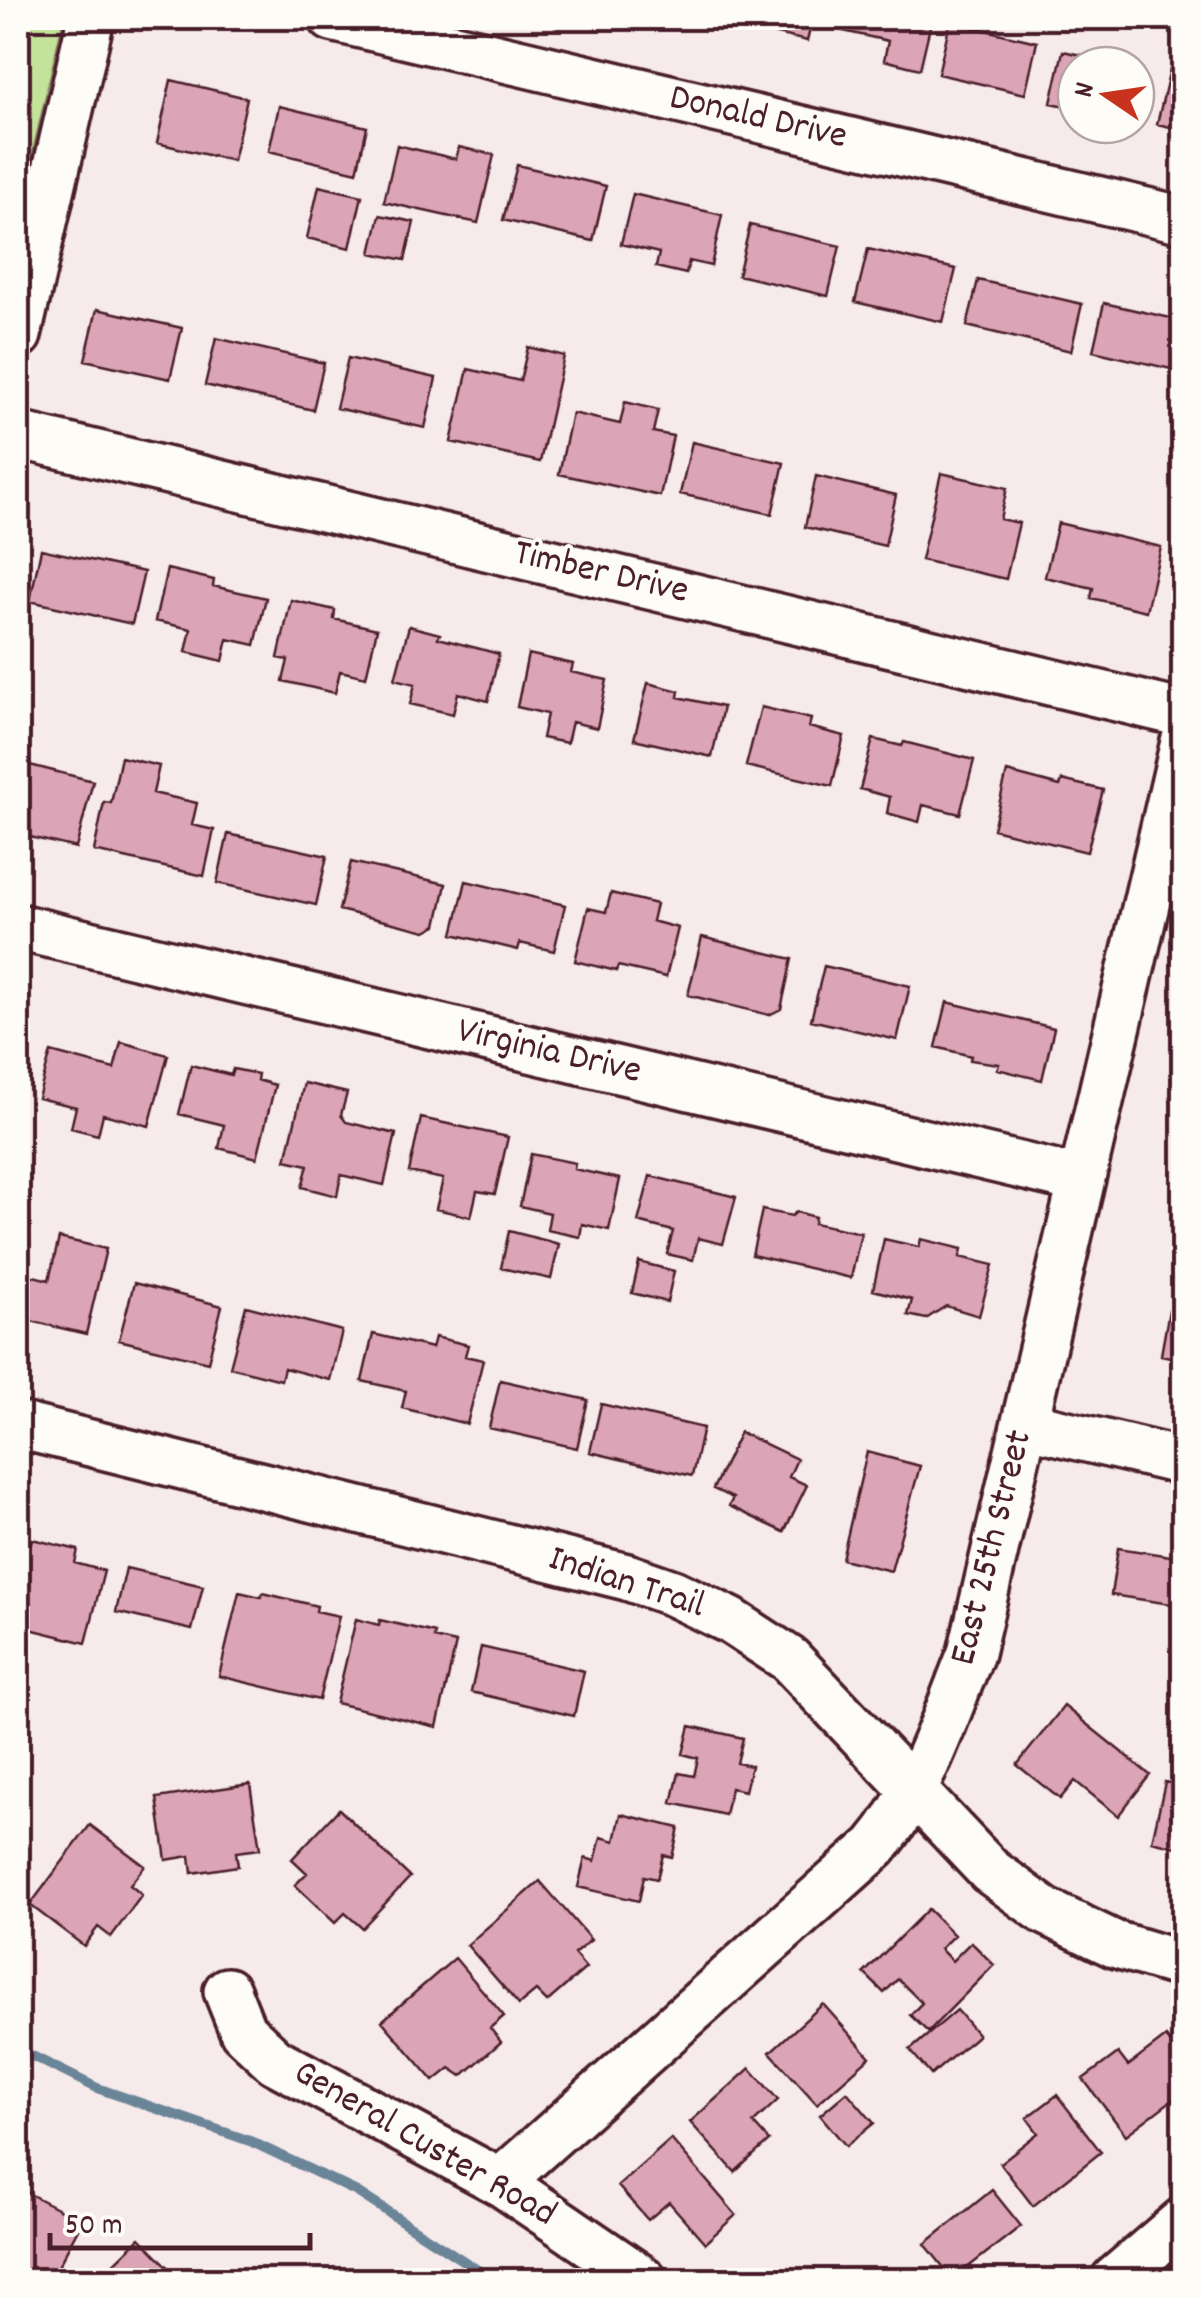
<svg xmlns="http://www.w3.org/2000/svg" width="1201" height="2298" font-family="Dekko,sans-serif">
<rect width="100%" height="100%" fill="#f6eaea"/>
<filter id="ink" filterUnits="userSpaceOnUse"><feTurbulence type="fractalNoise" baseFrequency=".01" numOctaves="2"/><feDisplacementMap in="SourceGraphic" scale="20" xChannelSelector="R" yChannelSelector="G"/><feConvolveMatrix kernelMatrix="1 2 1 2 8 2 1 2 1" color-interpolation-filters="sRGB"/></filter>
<g filter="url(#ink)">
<!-- green -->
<path fill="#c3e29a" stroke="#868062" stroke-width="2.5" d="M 18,18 L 64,18 L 18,217 Z"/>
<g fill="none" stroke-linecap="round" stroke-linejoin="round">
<!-- stream -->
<path stroke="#6a8498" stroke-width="10" d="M 18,2049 L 97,2088 L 250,2141 L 357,2192 L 493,2280"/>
</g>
<!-- building -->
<path fill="#dca4b7" stroke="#4a1f2b" stroke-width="2.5" d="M 722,18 L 813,18 L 807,41 L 721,21 Z
M 832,18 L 932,18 L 920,69 L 884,60 L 888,41 L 830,28 Z
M 950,22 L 1037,42 L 1025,94 L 938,74 Z
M 1063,51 L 1126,65 L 1076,65 L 1076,108 L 1051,103 Z
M 1136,67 L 1142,69 L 1136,97 Z
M 1170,69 L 1184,72 L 1184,130 L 1157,124 Z
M 171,80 L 247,98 L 233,161 L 157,143 Z
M 279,106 L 367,127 L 357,172 L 269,151 Z
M 397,145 L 456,159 L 459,147 L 494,155 L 478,223 L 384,202 Z
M 517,165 L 606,186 L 593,241 L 503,220 Z
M 319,186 L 362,196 L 350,248 L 307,238 Z
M 633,194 L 722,215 L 711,266 L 689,261 L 686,274 L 656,267 L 659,253 L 621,244 Z
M 380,215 L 414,222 L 405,260 L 371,253 Z
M 750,225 L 840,246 L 828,296 L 738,275 Z
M 868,249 L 956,269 L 943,322 L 855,302 Z
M 978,280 L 1082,304 L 1071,351 L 967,326 Z
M 1104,303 L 1184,321 L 1184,372 L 1093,351 Z
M 97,309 L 182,328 L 170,379 L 85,360 Z
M 216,338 L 324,363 L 313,410 L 205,385 Z
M 528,347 L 564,356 L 540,462 L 451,442 L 468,369 L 520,381 Z
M 348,358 L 436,378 L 425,428 L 336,408 Z
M 625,402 L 658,410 L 653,432 L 673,436 L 660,496 L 559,474 L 572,413 L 620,424 Z
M 692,442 L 784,463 L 772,514 L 680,494 Z
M 941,473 L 1007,488 L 1000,519 L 1019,523 L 1006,579 L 921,560 Z
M 816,476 L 896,495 L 885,546 L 805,527 Z
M 1058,523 L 1161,547 L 1146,611 L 1091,598 L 1093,588 L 1045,577 Z
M 41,549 L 144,572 L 132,624 L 30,601 Z
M 167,569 L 214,580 L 213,586 L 266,598 L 255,645 L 228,639 L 223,661 L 186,652 L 191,629 L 155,621 Z
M 291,600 L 335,610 L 334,619 L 377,629 L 366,677 L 340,671 L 335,693 L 283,681 L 288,660 L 278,658 Z
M 409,626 L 440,634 L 438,638 L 499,654 L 488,701 L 458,693 L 453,714 L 410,704 L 415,684 L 395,679 Z
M 528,654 L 573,664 L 571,672 L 607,680 L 597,728 L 572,722 L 567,743 L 542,738 L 547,714 L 517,707 Z
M 648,683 L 679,691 L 678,697 L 723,707 L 712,757 L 634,739 Z
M 761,707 L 811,719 L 809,727 L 844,736 L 832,786 L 746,766 Z
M 873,739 L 902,746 L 904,742 L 974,760 L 960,814 L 923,805 L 919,822 L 887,813 L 890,797 L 860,789 Z
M 121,757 L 159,766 L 153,793 L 197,803 L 192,825 L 214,830 L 204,876 L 94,851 L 104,802 L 111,803 Z
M 18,762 L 93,781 L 76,848 L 26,836 L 28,827 L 18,824 Z
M 1007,772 L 1060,786 L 1062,780 L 1103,790 L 1087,852 L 993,829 Z
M 228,834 L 327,856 L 316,905 L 217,883 Z
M 351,862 L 446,884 L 437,925 L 426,931 L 339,910 Z
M 466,881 L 565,905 L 554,951 L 520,943 L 518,950 L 453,934 Z
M 611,893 L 656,904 L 652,921 L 678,928 L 666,977 L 618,966 L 616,971 L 575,961 L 588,908 L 606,912 Z
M 702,937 L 792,959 L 781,1009 L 769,1015 L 688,995 Z
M 824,966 L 910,986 L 897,1040 L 811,1020 Z
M 947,1002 L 1054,1028 L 1042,1080 L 997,1069 L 999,1064 L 970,1060 L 971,1056 L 936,1047 Z
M 18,1029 L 27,1031 L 18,1071 Z
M 121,1042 L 168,1055 L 149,1126 L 103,1114 L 98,1135 L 71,1128 L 76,1107 L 38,1098 L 51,1052 L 114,1069 Z
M 191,1065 L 231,1075 L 233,1069 L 258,1074 L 257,1080 L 275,1085 L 257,1158 L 219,1148 L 224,1125 L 179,1114 Z
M 304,1083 L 347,1093 L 341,1115 L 346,1122 L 396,1134 L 384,1185 L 341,1175 L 337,1196 L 302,1187 L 308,1165 L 286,1160 Z
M 421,1118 L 508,1137 L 495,1194 L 477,1191 L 471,1217 L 436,1209 L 443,1179 L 409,1172 Z
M 531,1154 L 575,1163 L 574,1169 L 620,1179 L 609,1230 L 582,1224 L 580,1237 L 547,1230 L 550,1213 L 520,1206 Z
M 650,1176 L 736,1197 L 723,1244 L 698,1238 L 693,1260 L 667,1254 L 673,1231 L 638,1222 Z
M 762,1210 L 792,1216 L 796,1212 L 815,1217 L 814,1223 L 861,1233 L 851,1278 L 752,1255 Z
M 509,1231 L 559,1244 L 551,1279 L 501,1268 Z
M 59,1238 L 106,1249 L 86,1334 L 18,1318 L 18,1272 L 49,1280 Z
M 884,1239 L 919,1247 L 921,1239 L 962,1249 L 960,1257 L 993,1265 L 979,1316 L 946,1306 L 926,1319 L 908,1315 L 912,1300 L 873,1290 Z
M 639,1262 L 674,1271 L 667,1302 L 632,1293 Z
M 134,1283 L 222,1306 L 208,1362 L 119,1340 Z
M 246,1306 L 342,1331 L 330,1380 L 284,1368 L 281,1380 L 230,1367 Z
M 1169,1310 L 1184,1313 L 1184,1360 L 1161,1355 Z
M 373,1334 L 432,1348 L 435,1337 L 468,1345 L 465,1356 L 483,1360 L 467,1424 L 402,1408 L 406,1391 L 362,1381 Z
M 500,1380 L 588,1400 L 577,1448 L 489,1428 Z
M 601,1404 L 703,1428 L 692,1476 L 590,1452 Z
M 740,1432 L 797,1459 L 789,1477 L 807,1485 L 784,1532 L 729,1506 L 733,1498 L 713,1489 Z
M 867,1452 L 920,1466 L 891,1571 L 842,1559 Z
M 32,1539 L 78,1550 L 75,1563 L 104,1571 L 86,1643 L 18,1626 L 18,1548 L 28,1551 Z
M 1118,1548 L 1184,1558 L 1184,1606 L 1111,1595 Z
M 126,1568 L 203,1586 L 192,1630 L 116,1612 Z
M 239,1592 L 261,1597 L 263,1593 L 317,1606 L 316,1611 L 339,1616 L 319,1700 L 219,1676 Z
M 356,1619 L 379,1625 L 380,1620 L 435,1633 L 434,1638 L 456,1643 L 437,1727 L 336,1703 Z
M 481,1647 L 584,1671 L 574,1716 L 471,1692 Z
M 1064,1706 L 1150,1775 L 1118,1816 L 1075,1781 L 1060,1799 L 1017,1765 Z
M 690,1726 L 743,1738 L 737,1763 L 751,1766 L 745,1791 L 731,1788 L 725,1815 L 672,1803 L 679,1773 L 694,1776 L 698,1758 L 683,1754 Z
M 1165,1782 L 1184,1786 L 1184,1849 L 1152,1841 Z
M 250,1784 L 260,1849 L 236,1852 L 238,1866 L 192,1873 L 190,1856 L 166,1860 L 157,1798 Z
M 339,1809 L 410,1877 L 362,1928 L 345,1913 L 335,1923 L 295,1885 L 307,1873 L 292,1859 Z
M 621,1814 L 679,1828 L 672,1857 L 663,1855 L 657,1879 L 644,1876 L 639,1901 L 578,1887 L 585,1858 L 595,1861 L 601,1837 L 615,1841 Z
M 90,1825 L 145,1866 L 130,1885 L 142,1895 L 111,1937 L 98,1927 L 84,1946 L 30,1905 Z
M 540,1881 L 591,1940 L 574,1954 L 586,1968 L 547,2002 L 536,1991 L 519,2005 L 467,1945 Z
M 928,1909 L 954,1935 L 940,1949 L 952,1961 L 971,1942 L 994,1965 L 928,2032 L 910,2015 L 922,2003 L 898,1979 L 884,1993 L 864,1973 Z
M 455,1958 L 504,2016 L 490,2028 L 501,2042 L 462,2076 L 450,2068 L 434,2081 L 382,2021 Z
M 823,2004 L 870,2057 L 817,2104 L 770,2052 Z
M 957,2010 L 978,2035 L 931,2075 L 910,2050 Z
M 1166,2037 L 1184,2060 L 1184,2091 L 1126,2135 L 1083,2079 L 1118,2053 L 1128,2066 Z
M 750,2068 L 778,2100 L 753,2123 L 769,2141 L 735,2172 L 690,2122 Z
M 847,2092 L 874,2123 L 846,2146 L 820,2115 Z
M 1057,2095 L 1101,2152 L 1033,2206 L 1000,2163 L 1038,2133 L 1027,2118 Z
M 671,2139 L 736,2215 L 705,2243 L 669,2202 L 648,2220 L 618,2186 Z
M 18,2188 L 82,2221 L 51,2280 L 33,2280 L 24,2276 L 18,2280 Z
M 992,2190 L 1021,2226 L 953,2279 L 925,2244 Z
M 140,2238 L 181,2280 L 97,2280 Z"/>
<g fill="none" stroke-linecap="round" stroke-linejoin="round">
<!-- minor casing -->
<g stroke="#4a1f2b" stroke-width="52">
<path id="minor" d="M 332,18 L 1184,220
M 18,335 L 91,18
M 18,435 L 1184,714
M 18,927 L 1081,1180
M 1025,1424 L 1184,1462
M 18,1425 L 627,1577 L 673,1593 L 731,1621 L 789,1659 L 990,1871 L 1045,1911 L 1114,1944 L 1184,1965
M 227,1991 L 243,2031 L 275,2061 L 500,2182 L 644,2280
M 500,2182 L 875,1847 C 922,1792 944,1720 971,1653 L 1184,742
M 1114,2280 L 1184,2220"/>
</g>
<!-- minor -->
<use href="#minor" stroke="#fdfcf7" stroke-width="45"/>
</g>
</g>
<g text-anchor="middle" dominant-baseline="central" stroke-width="8" stroke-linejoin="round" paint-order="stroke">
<!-- street labels -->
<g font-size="38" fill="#4a1f2b" stroke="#fdfcf7">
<text transform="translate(758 119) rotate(13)">Donald Drive</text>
<text transform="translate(601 574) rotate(13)">Timber Drive</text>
<text transform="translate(549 1053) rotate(13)">Virginia Drive</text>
<text transform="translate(993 1548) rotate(-76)">East 25th Street</text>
<text transform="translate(626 1584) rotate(18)">Indian Trail</text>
<text transform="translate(424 2145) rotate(30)">General Custer Road</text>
</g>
</g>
<!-- margin -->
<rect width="1201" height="2298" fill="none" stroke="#fdfcf7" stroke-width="60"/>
<rect x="30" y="30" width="1141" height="2238" fill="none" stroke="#4a1f2b" stroke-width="4" filter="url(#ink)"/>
<!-- north arrow -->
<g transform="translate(1106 95) rotate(283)"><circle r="48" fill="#fdfcf7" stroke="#b5a4a5" stroke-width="2.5"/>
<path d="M0-8L18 38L0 25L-18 38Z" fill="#c8321e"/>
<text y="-15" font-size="28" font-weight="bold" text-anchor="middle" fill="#4a1f2b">N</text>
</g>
<!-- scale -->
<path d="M50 2233v15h260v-15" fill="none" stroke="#4a1f2b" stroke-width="5"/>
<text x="65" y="2233" font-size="30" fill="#4a1f2b" stroke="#fdfcf7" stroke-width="8" paint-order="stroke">50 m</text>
</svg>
